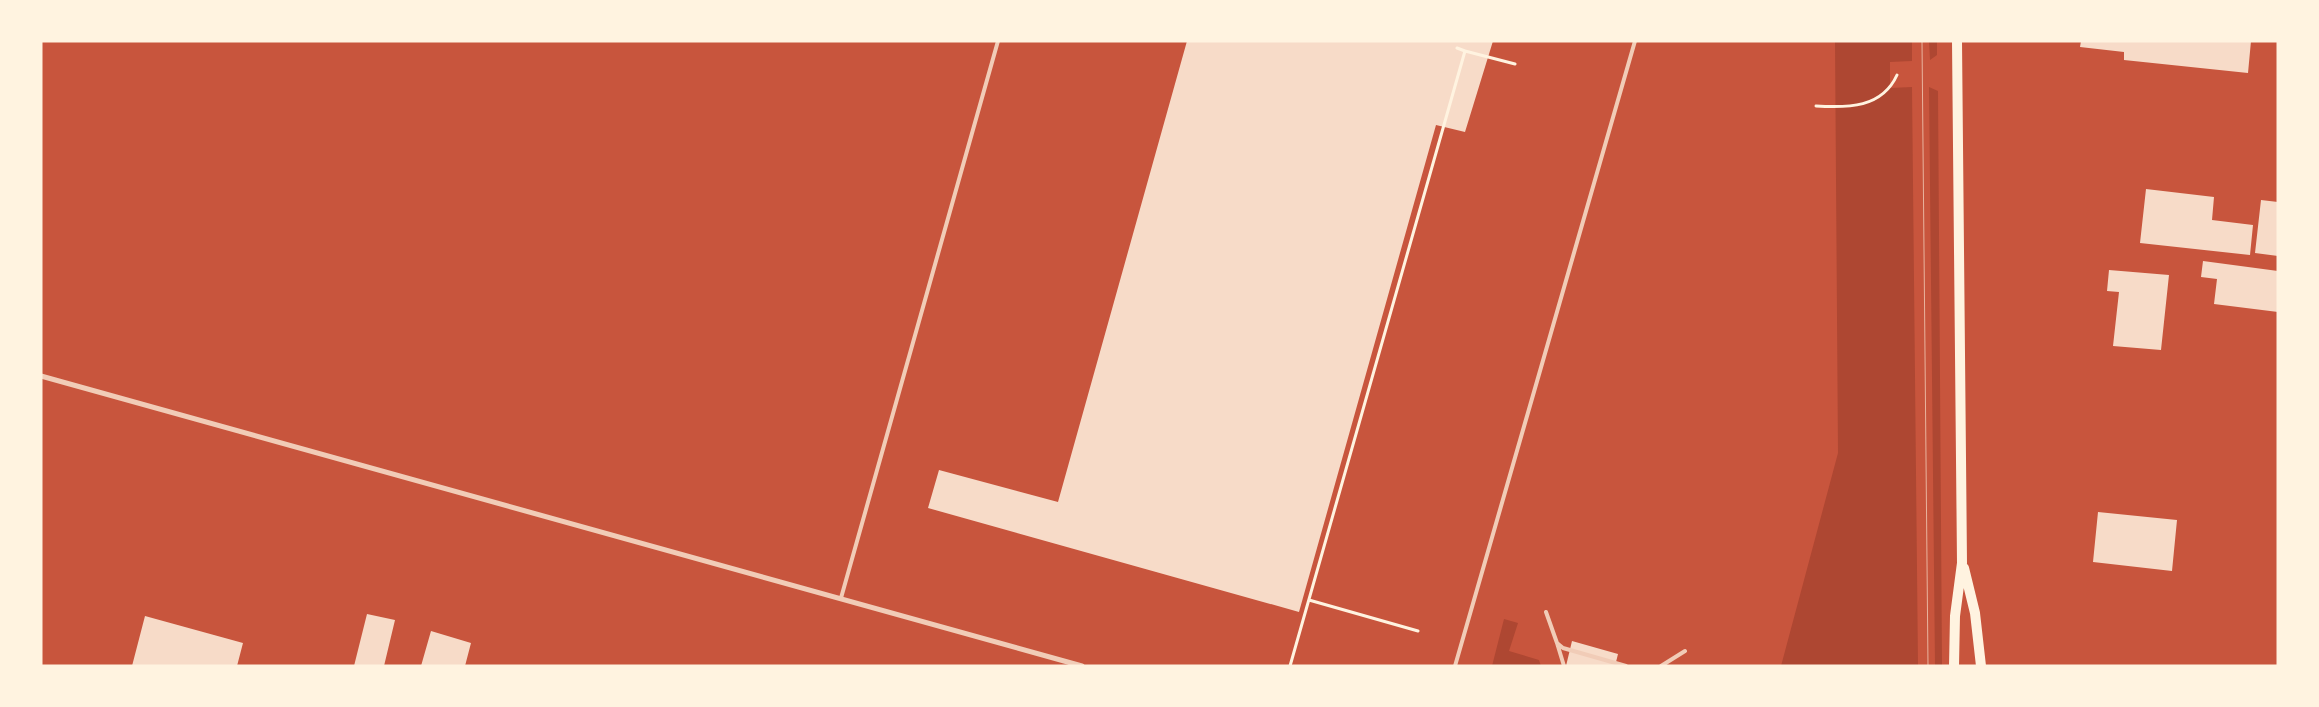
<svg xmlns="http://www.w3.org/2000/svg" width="2319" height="707" font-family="'Alegreya Sans',sans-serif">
<rect width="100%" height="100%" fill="#c8553d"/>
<!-- green -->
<path fill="#ae4732" d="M 1835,41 L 1912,41 L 1912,61 L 1890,62 L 1890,88 L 1912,87 L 1918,666 L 1781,666 L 1838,453 Z
M 1929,41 L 1937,41 L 1937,55 L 1930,60 Z
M 1929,87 L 1938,91 L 1942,666 L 1935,666 Z
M 1504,619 L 1518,623 L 1509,651 L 1539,660 L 1541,666 L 1492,666 Z"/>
<!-- building -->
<path fill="#f7dbc8" d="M 1187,41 L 1493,41 L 1465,132 L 1436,125 L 1299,612 L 928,508 L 939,470 L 1058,502 Z
M 2081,41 L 2251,41 L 2248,73 L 2124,60 L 2124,52 L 2080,47 Z
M 2146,189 L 2214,197 L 2212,220 L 2253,225 L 2250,255 L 2140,243 Z
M 2261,200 L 2278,202 L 2278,256 L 2255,253 Z
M 2203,261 L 2278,271 L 2278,312 L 2214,304 L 2217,279 L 2201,277 Z
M 2109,270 L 2169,275 L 2161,350 L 2113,346 L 2119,292 L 2107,291 Z
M 2098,512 L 2177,520 L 2172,571 L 2093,562 Z
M 367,614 L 395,620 L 384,666 L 354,666 Z
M 145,616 L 243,643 L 237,666 L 132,666 Z
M 431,631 L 471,643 L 465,666 L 421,666 Z
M 1572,641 L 1618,654 L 1615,666 L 1566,666 Z"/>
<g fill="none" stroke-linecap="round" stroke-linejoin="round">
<!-- path -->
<path stroke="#fff3e0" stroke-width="3" d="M 1465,51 L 1515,64
M 1816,106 C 1848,108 1882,108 1897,75
M 1309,600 L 1418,631
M 1290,666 L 1465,51 L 1457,48"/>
<!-- service -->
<path stroke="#f1ccb7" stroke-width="4" d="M 841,598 L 998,41
M 1546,612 L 1557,643 L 1563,648 L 1626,666
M 1557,643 L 1564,666
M 1455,666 L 1635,41
M 1661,666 L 1685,651"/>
<!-- minor -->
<path stroke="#f1ccb7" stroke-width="5" d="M 41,376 L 1082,666"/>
<!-- secondary -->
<path stroke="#fff3e0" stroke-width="10" d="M 1964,568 L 1975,613 L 1981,666
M 1954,666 L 1955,616 L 1962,563 L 1957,41"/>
<!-- tram -->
<path stroke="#e9b49f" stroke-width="1" d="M 1922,41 L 1928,666"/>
</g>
<!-- border -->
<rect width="2319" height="707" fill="none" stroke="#fff3e0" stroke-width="85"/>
</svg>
